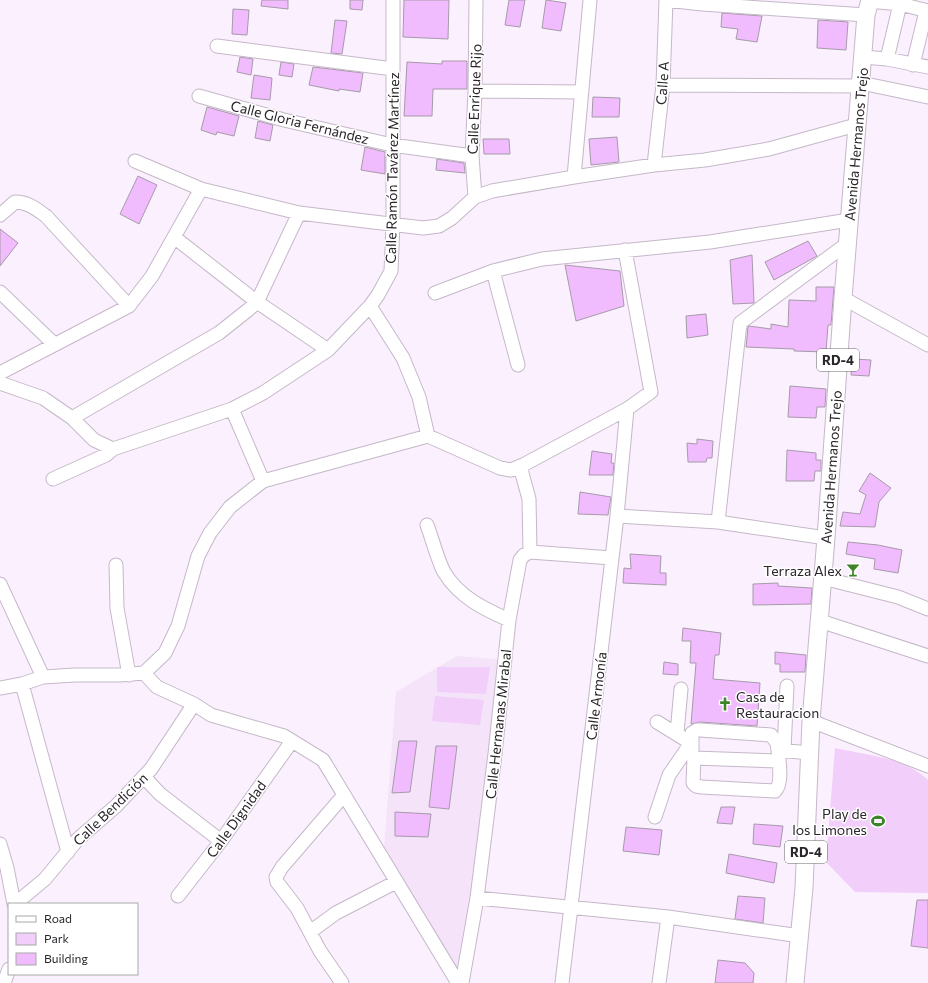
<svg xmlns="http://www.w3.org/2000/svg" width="928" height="983" font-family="Commissioner,sans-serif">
<rect width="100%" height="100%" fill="#fbf0fe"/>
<!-- built -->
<path fill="#f5e3fa" d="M 457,656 L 505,660 L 462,983 L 383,861 L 396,692 Z"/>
<!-- green -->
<path fill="#f2cefb" d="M 437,667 L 490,667 L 486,694 L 437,692 Z
M 435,696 L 484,700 L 480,725 L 432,721 Z
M 835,748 C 865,755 904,757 928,780 L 928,893 L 855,892 L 826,862 Z"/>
<!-- building -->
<path fill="#f0bcfd" stroke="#a79aaa" d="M 262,0 L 288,0 L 288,9 L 261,6 Z
M 350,0 L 363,0 L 362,10 L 350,9 Z
M 404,0 L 449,0 L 448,39 L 403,37 Z
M 509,0 L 525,0 L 520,27 L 505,25 Z
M 546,0 L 566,3 L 561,31 L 542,28 Z
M 233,9 L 249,10 L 247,35 L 232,34 Z
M 722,13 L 762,16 L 757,42 L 736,39 L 738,29 L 721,27 Z
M 335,20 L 347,21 L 342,54 L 331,53 Z
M 818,20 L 848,22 L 846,50 L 817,48 Z
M 240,57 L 253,59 L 251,75 L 237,72 Z
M 442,61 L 467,61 L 467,89 L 433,89 L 432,116 L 404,116 L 407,62 L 442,64 Z
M 281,62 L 294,64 L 292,77 L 279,75 Z
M 313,67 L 363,73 L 360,92 L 339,89 L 339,91 L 309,85 Z
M 254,75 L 272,78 L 270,100 L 251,98 Z
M 593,97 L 620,98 L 619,117 L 592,117 Z
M 207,107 L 239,116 L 234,136 L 217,132 L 216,135 L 201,130 Z
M 258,121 L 273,125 L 270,141 L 255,138 Z
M 617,137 L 619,162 L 591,165 L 589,139 Z
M 483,139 L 509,139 L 510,154 L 484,154 Z
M 365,147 L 385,152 L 385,174 L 361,170 Z
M 437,159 L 464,163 L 465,173 L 436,170 Z
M 138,176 L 157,185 L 139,224 L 120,214 Z
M 0,229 L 18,243 L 0,266 Z
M 808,241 L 817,256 L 774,280 L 765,262 Z
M 752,255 L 754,303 L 733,304 L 730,260 Z
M 565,265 L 620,271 L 624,306 L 576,321 Z
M 816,287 L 834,287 L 831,325 L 828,325 L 826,352 L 794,351 L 794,349 L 746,347 L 748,327 L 749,326 L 771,329 L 771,324 L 788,327 L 789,300 L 816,301 Z
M 706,314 L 708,335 L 687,338 L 686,316 Z
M 853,359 L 871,360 L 869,376 L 851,375 Z
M 790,386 L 826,389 L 825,407 L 817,407 L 816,418 L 788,417 Z
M 697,439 L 713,441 L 712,458 L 707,458 L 706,462 L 688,462 L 687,443 L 697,444 Z
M 787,450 L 816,453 L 816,460 L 821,460 L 821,471 L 815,471 L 814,481 L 786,481 Z
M 592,451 L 612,454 L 611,463 L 614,463 L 613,475 L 589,475 Z
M 870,473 L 891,488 L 879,502 L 875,527 L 840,526 L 843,512 L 860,514 L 866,495 L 859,491 Z
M 580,492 L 611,497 L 608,515 L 578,514 Z
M 848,542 L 878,545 L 902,550 L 898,573 L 874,569 L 875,559 L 846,554 Z
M 630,554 L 661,556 L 660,573 L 666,573 L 666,585 L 623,583 L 624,568 L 631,569 Z
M 778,583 L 778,586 L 812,588 L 811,604 L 753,605 L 753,584 Z
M 683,628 L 721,633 L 719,655 L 715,655 L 713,679 L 760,683 L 757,726 L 700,722 L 691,724 L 696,663 L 690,663 L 691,641 L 682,641 Z
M 775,652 L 806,655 L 805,672 L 780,672 L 780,664 L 775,664 Z
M 664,662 L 678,664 L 678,675 L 663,674 Z
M 399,741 L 417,741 L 410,792 L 392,793 Z
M 436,746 L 457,746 L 449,809 L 429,807 Z
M 721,807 L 735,807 L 732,824 L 717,823 Z
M 395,812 L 431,814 L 428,837 L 395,836 Z
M 754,824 L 783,826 L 780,847 L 753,844 Z
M 626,827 L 662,830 L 659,855 L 623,851 Z
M 729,854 L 777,863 L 774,883 L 726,873 Z
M 738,896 L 765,898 L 763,923 L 735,919 Z
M 917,900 L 928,900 L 928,948 L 911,946 Z
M 718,960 L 745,963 L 754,973 L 753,983 L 715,983 Z"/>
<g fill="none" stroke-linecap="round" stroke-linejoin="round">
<!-- minor casing -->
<g stroke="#c5b8c8" stroke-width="15">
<path id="minor" d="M 667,0 L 702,4 L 866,15
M 869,1 L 900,4 L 902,0
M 928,11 L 900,4 L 887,59 L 928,67
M 217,46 L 393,69
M 863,57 L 887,59
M 913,65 L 926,11
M 861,83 L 928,97
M 663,85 L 861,86
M 475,91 L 582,92
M 199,96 L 284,120 L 392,145 L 472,156
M 135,161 L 201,189 L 299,213 L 423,228 L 439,226 L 452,218 L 475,197 L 492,191 L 574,177 L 654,165 L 705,160 L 769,149 L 856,125
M 654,165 L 663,85 L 666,0
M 574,177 L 590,0
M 475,197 L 472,156 L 475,91 L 476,0
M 0,215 L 15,202 C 28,202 36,209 46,216 L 129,306
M 174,237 L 257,302 L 328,350
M 493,271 L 518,365
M 0,292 L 54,344
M 435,293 L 493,271 L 542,259 L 710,242 L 849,220
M 843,298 L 928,345
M 370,306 L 403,358 L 419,397 L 428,436
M 0,373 L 129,306 L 152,276 L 201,189
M 0,383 L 43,398 L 72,418 L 94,440 L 113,449 L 232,409 L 263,393 L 328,350 L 370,306 L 378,295 L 391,271 L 393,224 L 393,0
M 232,409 L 263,481
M 72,418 L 219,333 L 248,310 L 257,302 L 299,213
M 520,466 L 529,499 L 530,552
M 53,479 L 106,455 L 113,449
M 617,516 L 718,522 L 826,538
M 718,522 L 740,323 L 848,243
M 427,525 C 432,538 438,561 444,572 C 459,597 484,609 509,620
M 116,565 L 117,608 L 129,675
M 823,578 L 898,597 L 928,609
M 0,584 L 43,677
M 820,621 L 928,656
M 144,673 L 157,687 L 194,704 L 211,715 L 284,736 L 323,760 L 458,983
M 22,684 L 68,852
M 0,688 L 22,684 L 43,677 L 75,675 L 119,675 L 144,673 L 165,653 L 178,626 L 198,556 L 210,533 L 230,507 L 263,481 L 428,436 L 500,468 L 511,470 L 523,465 L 627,409 L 651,392 L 625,250
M 811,721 L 928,766
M 677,733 L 681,689
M 692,750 L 692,733 L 697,730 L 700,730 L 771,735 L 777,743 L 778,750
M 784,750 L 787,686
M 779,761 L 694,758 L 693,783 L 696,786 L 702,787 L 775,791 C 783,784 779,761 778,750 L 810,753
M 144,777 L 160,794 L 221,841
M 655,817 L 669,775 L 691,743 L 657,722
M 0,844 L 7,868 L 14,904
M 178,896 L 221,841 L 292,741
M 477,898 L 668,917 L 800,936
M 15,904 L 45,879 L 78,839 L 116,806 L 151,769 L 194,704
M 310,932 L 336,913 L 396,882
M 4,983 L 9,969
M 342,983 L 320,951 L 297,908 L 277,882 L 276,877 L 282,867 L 344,795
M 462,983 L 477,898 L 495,754 L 509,620 L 520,560 L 524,555 L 530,552 L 612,558
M 562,983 L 617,516 L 627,409
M 659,983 L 668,917"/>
</g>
<!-- major casing -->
<g stroke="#c5b8c8" stroke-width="19">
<path id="major" d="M 795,983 L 804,888 L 811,721 L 826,538 L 843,298 L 866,15 L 870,0"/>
</g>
<!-- minor -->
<use href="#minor" stroke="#fff" stroke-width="13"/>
<!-- major -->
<use href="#major" stroke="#fff" stroke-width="17"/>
</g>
<!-- icons -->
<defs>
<g id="bar-bare" transform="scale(1.08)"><path d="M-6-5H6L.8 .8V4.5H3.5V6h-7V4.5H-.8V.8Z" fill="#3d8429" stroke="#fff" stroke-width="2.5" paint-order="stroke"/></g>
<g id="church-bare" transform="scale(1.08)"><path d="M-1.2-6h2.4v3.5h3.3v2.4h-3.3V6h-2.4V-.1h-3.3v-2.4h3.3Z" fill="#3d8429" stroke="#fff" stroke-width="2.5" paint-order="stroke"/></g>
<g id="stadium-bare" transform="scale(1.08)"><path d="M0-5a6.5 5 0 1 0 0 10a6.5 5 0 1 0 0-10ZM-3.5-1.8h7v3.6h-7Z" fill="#3d8429" stroke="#fff" stroke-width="2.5" paint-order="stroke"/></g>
</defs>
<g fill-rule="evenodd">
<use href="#bar-bare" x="853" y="570"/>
<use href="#church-bare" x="725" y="704"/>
<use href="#stadium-bare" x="878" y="821"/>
</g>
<g text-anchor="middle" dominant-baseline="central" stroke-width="3" stroke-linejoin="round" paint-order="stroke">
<!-- shield labels -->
<g fill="#fff" stroke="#6a666b" stroke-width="1">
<rect x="817" y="349" width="42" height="22" rx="3"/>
<rect x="785" y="841" width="42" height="22" rx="3"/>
</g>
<g font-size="13" font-weight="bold" fill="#2a252b">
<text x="838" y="360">RD-4</text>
<text x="806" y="852">RD-4</text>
</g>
<!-- street labels -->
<g font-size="14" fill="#2a252b" stroke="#fff">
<text transform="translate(662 83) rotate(-86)">Calle A</text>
<text transform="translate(474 99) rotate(-88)">Calle Enrique Rijo</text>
<text transform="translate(300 122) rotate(14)">Calle Gloria Fernández</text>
<text transform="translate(856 144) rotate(-85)">Avenida Hermanos Trejo</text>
<text transform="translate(392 168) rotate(-89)">Calle Ramón Tavárez Martínez</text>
<text transform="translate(831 467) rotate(-86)">Avenida Hermanos Trejo</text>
<text transform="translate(596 696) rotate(-83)">Calle Armonía</text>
<text transform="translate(498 724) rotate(-84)">Calle Hermanas Mirabal</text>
<text transform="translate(110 809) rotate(-44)">Calle Bendición</text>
<text transform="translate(236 819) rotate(-54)">Calle Dignidad</text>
</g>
<!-- poi labels -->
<g font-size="14" fill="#2a252b" stroke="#fff" text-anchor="end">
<text x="842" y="570">Terraza Alex</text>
<text x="736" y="696" text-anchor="start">Casa de<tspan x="736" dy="16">Restauracion</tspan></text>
<text x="867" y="813">Play de<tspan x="867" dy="16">los Limones</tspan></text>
</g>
</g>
<!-- legend -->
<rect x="8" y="903" width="130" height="72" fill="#ffffff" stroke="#aaa8aa"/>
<rect x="16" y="916" width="20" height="6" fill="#ffffff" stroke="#aaa8aa"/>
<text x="44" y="923" font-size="12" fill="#2a252b">Road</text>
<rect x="16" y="933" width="20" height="12" fill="#f2cefb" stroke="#aaa8aa"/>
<text x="44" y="943" font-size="12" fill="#2a252b">Park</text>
<rect x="16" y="953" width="20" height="12" fill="#f0bcfd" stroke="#aaa8aa"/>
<text x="44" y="963" font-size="12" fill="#2a252b">Building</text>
</svg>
